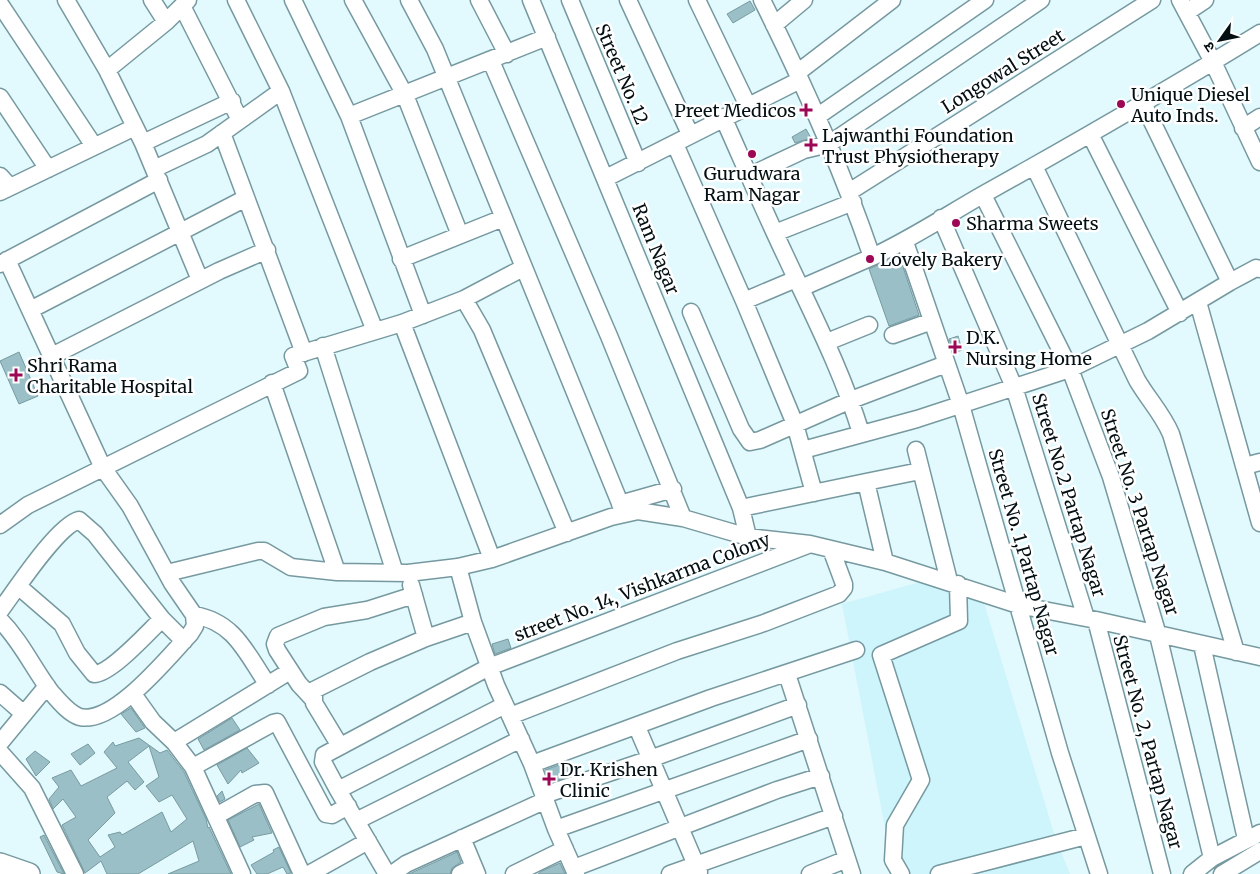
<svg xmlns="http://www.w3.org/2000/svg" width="1260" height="874" font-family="Merriweather,'Noto Sans Devanagari',serif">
<rect width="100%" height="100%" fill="#e2f9fd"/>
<!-- built -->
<path fill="#cef4fc" d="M 927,580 L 983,600 L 1056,840 L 1070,874 L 894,874 L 842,604 Z"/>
<!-- building -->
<path fill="#9abfc6" stroke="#779ba1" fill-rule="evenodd" d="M 750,1 L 755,10 L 733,23 L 727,14 Z
M 806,129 L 811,138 L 795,143 L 792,137 Z
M 899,255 L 919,315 L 889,326 L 869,269 Z
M 958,336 L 962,350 L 954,353 L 949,339 Z
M 19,352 L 38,396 L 19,404 L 0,361 Z
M 508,639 L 511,648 L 495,654 L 492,644 Z
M 131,708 L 145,728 L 136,732 L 121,714 Z
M 232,718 L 240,730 L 204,750 L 198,739 Z
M 139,738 L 160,753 L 167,750 L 184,772 L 206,819 L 208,828 L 209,827 L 231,874 L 168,874 L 199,861 L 193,841 L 138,874 L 107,874 L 101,861 L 85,873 L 62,825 L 76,817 L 63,799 L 53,809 L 49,799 L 59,787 L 52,778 L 71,770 L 81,786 L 117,768 L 104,752 L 113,742 L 115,746 ZM 149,746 L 159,777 L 146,786 L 159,802 L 172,795 L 187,819 L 171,832 L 162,812 L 122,835 L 120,832 L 108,835 L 115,847 L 100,857 L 88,840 L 115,813 L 107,797 L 127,781 L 135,790 L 144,782 L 128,762 Z
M 88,744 L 95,753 L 80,765 L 71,754 Z
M 247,748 L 259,763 L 242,773 L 241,770 L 228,784 L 217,765 Z
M 35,751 L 50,762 L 36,776 L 26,759 Z
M 567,762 L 572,775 L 550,783 L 545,770 Z
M 222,791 L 225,799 L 220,802 L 217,796 Z
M 259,804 L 272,833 L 252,837 L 254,840 L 240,847 L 228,820 Z
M 44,835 L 64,874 L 57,872 L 44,845 L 40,837 Z
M 279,847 L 291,873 L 287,874 L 283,867 L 267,874 L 257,874 L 251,865 L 274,852 L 273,850 Z
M 457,852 L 461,862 L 452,868 L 450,874 L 409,874 Z
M 560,863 L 565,874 L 538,874 L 542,871 Z"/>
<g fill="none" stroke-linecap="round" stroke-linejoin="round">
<!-- minor casing -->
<g stroke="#7699a0" stroke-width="19">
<path id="minor" d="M 66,0 L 107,70 L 143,143 L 200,280
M 152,0 L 166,22
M 236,0 L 281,91 L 375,331
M 293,0 L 349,116 L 423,315
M 353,0 L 405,95 L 460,235
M 409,0 L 435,49 L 624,513
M 479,0 L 507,54
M 531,0 L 741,508 L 748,537
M 570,0 L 638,163
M 628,0 L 690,134
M 697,0 L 748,106
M 762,0 C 804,84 842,169 872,257 C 911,239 947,215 984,194 C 1077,142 1169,89 1260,33
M 1180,0 L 1213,62 L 1260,162
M 0,4 L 94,146
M 182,6 L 240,120
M 1187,12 L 1205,0
M 774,25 L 804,0
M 491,61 L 609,336 L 683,518
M 107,70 L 166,22 L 188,0
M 797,73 L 892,0
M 0,97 L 48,169
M 1143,103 L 1230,282
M 349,116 L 547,37
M 818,116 L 985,0
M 723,117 C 744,164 764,211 786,257 C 813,315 842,371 861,433
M 1243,128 L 1260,117
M 222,133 L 304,353
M 1090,134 L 1180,313
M 143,143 L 232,101
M 675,144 L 744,301 L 795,424 L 814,493
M 1034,166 L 1137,380 C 1148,399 1162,413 1171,434 L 1236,652
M 154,169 L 207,144 L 281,91
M 0,176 L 10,187
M 749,176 L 804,150 L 829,144 L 1041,0
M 606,178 L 800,80
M 0,192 L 135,127
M 849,192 L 1152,0
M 983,195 L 1070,369 L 1111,477 L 1158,635 L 1212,858
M 941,218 L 1014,387 L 1086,618
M 775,233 L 853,202
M 905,242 L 961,405 L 1060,753 L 1099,874
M 401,259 L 503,218
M 0,264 L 159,180
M 801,288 L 872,257
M 464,299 L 482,330 L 567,533
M 744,301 L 796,279
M 1198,302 L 1260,523
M 32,309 L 246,198
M 691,312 L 741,429 L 750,442 L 760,440 L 851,400 L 946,364
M 402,323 L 492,559
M 893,335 L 932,321
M 827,342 L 869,325
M 323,346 L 395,573
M 52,356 L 219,271 L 267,250
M 272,383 L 337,572
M 803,450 L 917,419 L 1070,369 L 1148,331 L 1230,282 L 1256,268 L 1260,269
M 916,450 L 949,581
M 1245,466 L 1260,462
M 866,482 L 920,471
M 620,504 L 673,489
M 741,508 L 866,482 L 885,562
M 0,525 L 28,505 L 299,371 L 293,356 L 402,323 L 464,299 L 523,268
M 458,567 L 473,622 L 496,685 L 532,764 L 556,829 L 576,874
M 167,573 L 258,551 L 264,551 L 291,567 L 337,572 L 408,573 L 458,567 L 492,559 L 611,517 L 638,511 L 683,518 L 748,537 L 810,544 L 885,562 L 1018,605 L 1096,620 L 1260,657
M 411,585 L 426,638
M 18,586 L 62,624 L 77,653 L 94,674 C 111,674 149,631 162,619
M 0,611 C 15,591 57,526 79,520 L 95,534 L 162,619 L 184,641
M 194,615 C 235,622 246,653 268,685
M 0,620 C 21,641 33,668 51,692 C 58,700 69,714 80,717 C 114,725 169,656 190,634 L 195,626 L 194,615 L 172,583 L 130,506 L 103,468 L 7,260
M 1096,620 L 1162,874
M 1202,645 L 1246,839
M 787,674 L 852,874
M 0,693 L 24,714
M 133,694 L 153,722 L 174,742 L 193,767 L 242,874
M 312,698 L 299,684 L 277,650 L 275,644 L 278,636 L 324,617 L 367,610 L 414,595
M 510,716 L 677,651 L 764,623 L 839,594 L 844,588 L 844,584 L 831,549
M 637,727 L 699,872
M 174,742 L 290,671
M 0,743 L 47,686
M 340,746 L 314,703 L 314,690 L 370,662 L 426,638 L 473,622
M 0,752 L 32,788 L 75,874
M 532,764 L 711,698 L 856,650
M 193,767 L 273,723 L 277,722 L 326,814 L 332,815 L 348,806
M 338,790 L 505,705
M 544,795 L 650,759 L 798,705
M 216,816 L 255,794 L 265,793 L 302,874
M 356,821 L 521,739
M 556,829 L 809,739
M 462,838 L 477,874
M 574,868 L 777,790 L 821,776
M 309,874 L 368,841
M 387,874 L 338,790 L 323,762 L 324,755 L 489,667 L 808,545
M 392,874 L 406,864 L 546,800
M 460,874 L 474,867
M 514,874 L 565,849
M 670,874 L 834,816
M 810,874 L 847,859
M 901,874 L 893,860 L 895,825 L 921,780 L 881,655 L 959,621 L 958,584
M 939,874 L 1086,836
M 1192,874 L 1212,858 L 1260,833
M 1222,874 L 1260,851"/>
</g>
<!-- major casing -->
<g stroke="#7699a0" stroke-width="24">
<path id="major" d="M 0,864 L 29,874"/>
</g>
<!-- minor -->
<use href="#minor" stroke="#fff" stroke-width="16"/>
<!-- major -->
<use href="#major" stroke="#fff" stroke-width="21"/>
</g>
<!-- markers -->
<g fill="#9c0855" stroke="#fff" stroke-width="2">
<circle cx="1121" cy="104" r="5"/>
<path d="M803.5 102.5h5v5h5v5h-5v5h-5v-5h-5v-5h5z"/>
<path d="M808.5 137.5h5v5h5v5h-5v5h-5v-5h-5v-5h5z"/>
<circle cx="752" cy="154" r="5"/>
<circle cx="956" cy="223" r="5"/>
<circle cx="870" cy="259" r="5"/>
<path d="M952.5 339.5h5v5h5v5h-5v5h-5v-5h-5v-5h5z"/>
<path d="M13.5 367.5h5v5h5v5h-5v5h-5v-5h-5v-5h5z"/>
<path d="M546.5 771.5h5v5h5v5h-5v5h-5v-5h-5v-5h5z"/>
</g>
<g text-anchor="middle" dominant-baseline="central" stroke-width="5" stroke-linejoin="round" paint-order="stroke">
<!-- street labels -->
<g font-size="18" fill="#030f12" stroke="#fff">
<text transform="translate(1003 71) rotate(-32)">Longowal Street</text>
<text transform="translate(622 74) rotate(67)">Street No. 12</text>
<text transform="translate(656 249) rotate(68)">Ram Nagar</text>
<text transform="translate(1069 495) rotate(73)">Street No.2 Partap Nagar</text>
<text transform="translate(1140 512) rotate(72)">Street No. 3 Partap Nagar</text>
<text transform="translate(1024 552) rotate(74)">Street No. 1,Partap Nagar</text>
<text transform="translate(642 587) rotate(-21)">street No. 14, Vishkarma Colony</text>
<text transform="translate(1148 742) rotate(75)">Street No. 2, Partap Nagar</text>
</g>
<!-- poi labels -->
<g font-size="18" fill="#030f12" stroke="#fff" text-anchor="start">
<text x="1131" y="94">Unique Diesel<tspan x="1131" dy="21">Auto Inds.</tspan></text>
<text x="796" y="110" text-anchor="end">Preet Medicos</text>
<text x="822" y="135">Lajwanthi Foundation<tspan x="822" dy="21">Trust Physiotherapy</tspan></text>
<text x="752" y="173" text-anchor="middle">Gurudwara<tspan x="752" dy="21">Ram Nagar</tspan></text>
<text x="966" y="223">Sharma Sweets</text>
<text x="880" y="259">Lovely Bakery</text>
<text x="966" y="337">D.K.<tspan x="966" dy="21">Nursing Home</tspan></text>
<text x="27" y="365">Shri Rama<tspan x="27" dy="21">Charitable Hospital</tspan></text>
<text x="560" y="769">Dr. Krishen<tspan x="560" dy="21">Clinic</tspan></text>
</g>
</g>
<!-- north arrow -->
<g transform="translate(1220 40) rotate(237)" stroke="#ffffff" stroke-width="4" paint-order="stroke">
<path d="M0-4L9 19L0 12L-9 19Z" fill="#030f12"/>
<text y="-8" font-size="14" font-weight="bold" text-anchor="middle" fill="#030f12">उ</text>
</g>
</svg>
